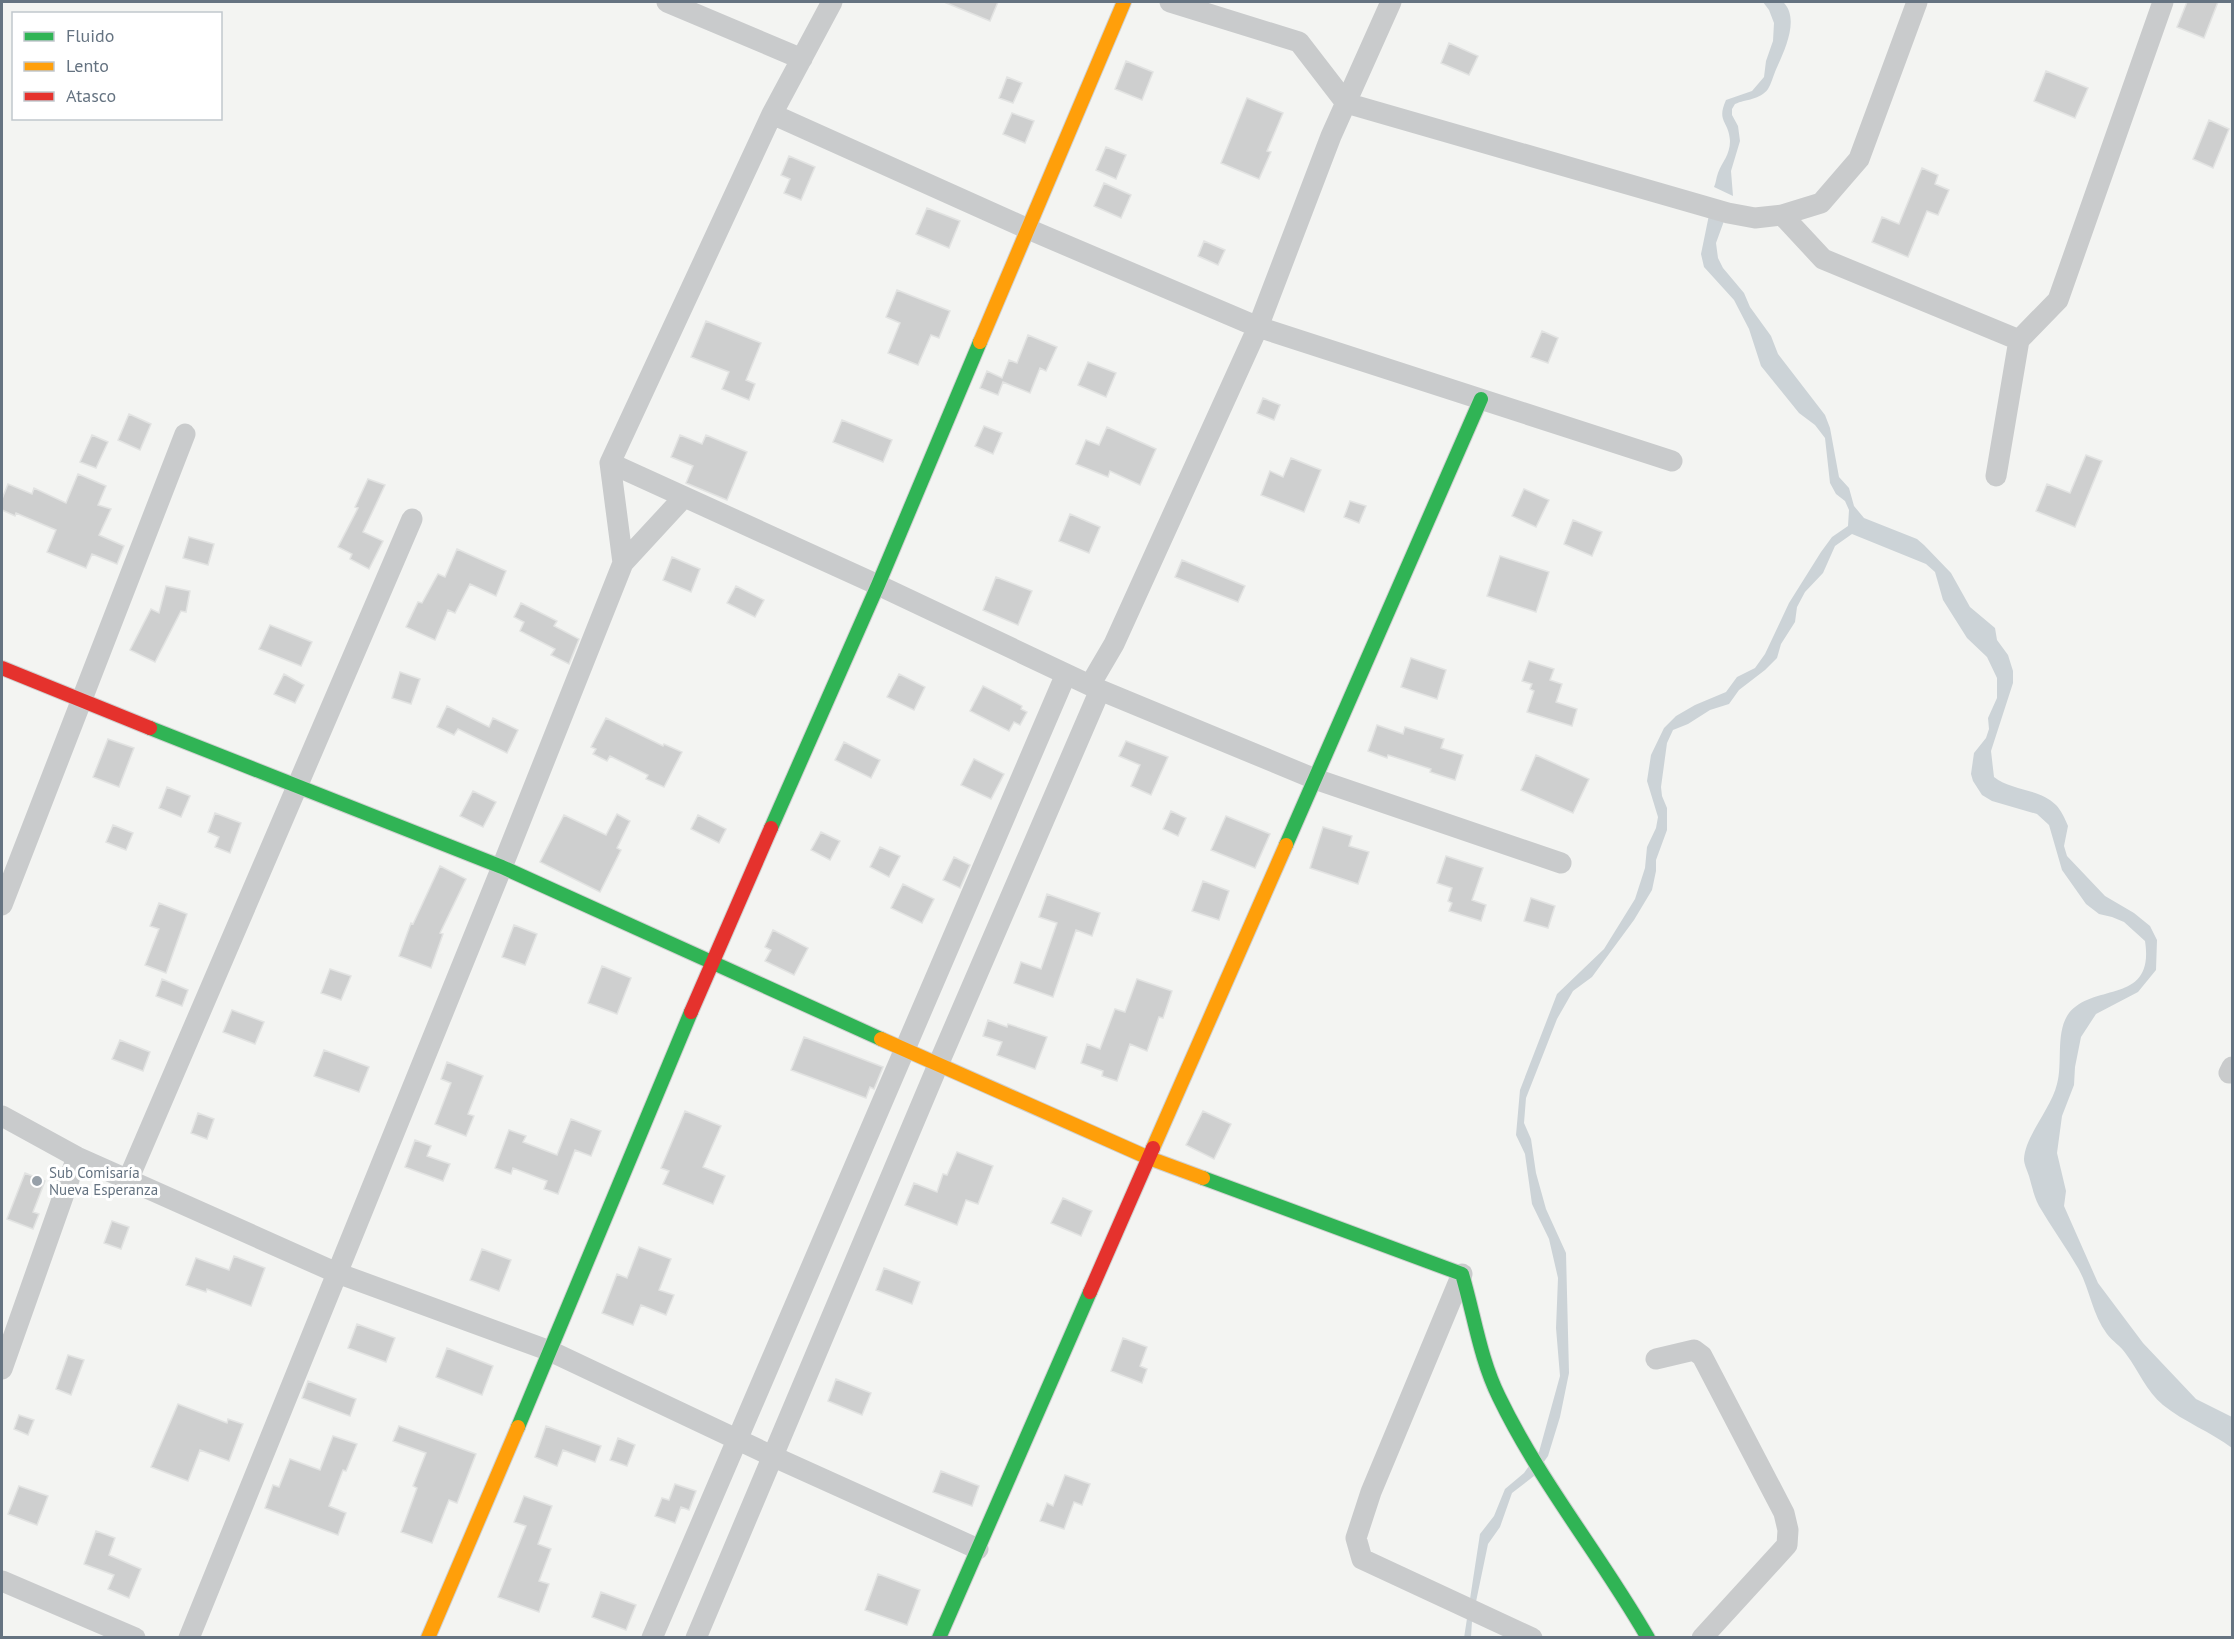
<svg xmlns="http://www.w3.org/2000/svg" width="2234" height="1639" font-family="'PT Sans',sans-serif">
<rect width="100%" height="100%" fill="#f3f4f2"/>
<!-- water -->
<path fill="#ccd3d7" d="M 1763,2 L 1783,2 C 1801,19 1783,53 1775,72 C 1773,77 1771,84 1768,89 C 1760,100 1746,99 1735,104 L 1732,109 L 1732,115 L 1738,126 L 1740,141 L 1731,171 L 1733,196 L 1714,187 C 1716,183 1716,178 1718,173 C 1722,162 1730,155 1730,141 C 1729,121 1716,122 1726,100 L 1752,91 L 1764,77 L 1766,61 L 1773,41 L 1774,23 L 1769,10 Z
M 1709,215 L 1724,221 L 1716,243 L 1718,258 L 1723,268 L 1744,293 L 1750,307 L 1771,336 L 1778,354 L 1825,415 L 1830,428 L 1839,477 L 1849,488 L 1854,506 L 1864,518 L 1917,539 L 1924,545 L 1951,573 L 1970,607 L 1995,628 L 1997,640 L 2008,655 L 2013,671 L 2013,683 L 1991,751 L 1994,777 C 2011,791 2039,788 2056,805 C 2061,810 2065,819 2068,826 L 2064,846 L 2067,856 L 2105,896 L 2134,913 L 2150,926 L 2157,940 L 2156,970 L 2138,992 L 2096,1014 L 2081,1037 L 2075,1067 L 2074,1085 L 2062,1116 L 2057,1153 L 2066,1191 L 2064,1206 L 2098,1283 L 2143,1343 L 2196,1399 L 2232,1417 L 2232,1448 C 2211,1432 2184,1422 2163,1405 C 2146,1391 2139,1371 2126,1354 C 2121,1346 2112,1341 2107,1334 C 2092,1314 2090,1289 2078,1268 C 2066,1247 2051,1227 2039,1206 C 2034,1197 2032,1186 2029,1176 C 2027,1170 2024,1164 2024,1159 C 2025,1136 2051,1109 2057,1084 C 2063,1063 2055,1032 2069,1013 C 2094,982 2155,1005 2145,941 L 2124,922 L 2112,917 L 2099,914 L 2086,904 L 2062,870 L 2049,825 L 2037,814 L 1992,801 L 1982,795 L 1973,781 L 1971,774 L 1974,753 L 1986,738 L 1989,729 L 1988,718 L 1997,698 L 1997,678 L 1987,657 L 1967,638 L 1943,600 L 1935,572 L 1926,564 L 1852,534 L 1835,546 L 1823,573 L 1805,592 L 1797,607 L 1795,622 L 1781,644 L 1777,658 L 1765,670 L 1739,690 L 1729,704 L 1710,710 L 1688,724 L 1673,730 L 1667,743 L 1661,787 L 1662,796 L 1667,808 L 1667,830 L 1656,860 L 1656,871 L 1652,890 L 1634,920 L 1592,977 L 1573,991 L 1557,1019 L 1526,1098 L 1524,1123 L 1531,1139 L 1536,1173 L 1546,1209 L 1566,1253 L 1569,1373 L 1560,1417 L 1548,1456 L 1534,1476 L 1512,1493 L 1500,1527 L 1488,1544 L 1472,1621 L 1471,1637 L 1464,1638 L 1480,1534 L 1494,1516 L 1505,1489 L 1524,1473 L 1539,1452 L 1560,1376 L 1556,1328 L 1558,1278 L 1549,1239 L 1532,1204 L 1525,1154 L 1516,1135 L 1520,1090 L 1557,994 L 1604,949 L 1635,899 L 1645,868 L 1647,847 L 1656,828 L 1658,817 L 1647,781 L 1651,755 L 1664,728 L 1676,716 L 1695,705 L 1726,692 L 1737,677 L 1755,668 L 1765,654 L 1789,603 L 1821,552 L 1832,537 L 1848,526 L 1849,510 L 1845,501 L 1836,494 L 1830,483 L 1825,438 L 1815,425 L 1799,413 L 1761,366 L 1749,329 L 1734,300 L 1704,267 L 1701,254 Z"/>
<!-- building -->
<path fill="#cecfcf" stroke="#e2e3e2" stroke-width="1.5" d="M 944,2 L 998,2 L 990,21 Z
M 2187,2 L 2218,2 L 2204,38 L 2177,27 Z
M 1449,43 L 1478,56 L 1469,75 L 1441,63 Z
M 1126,61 L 1153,72 L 1142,100 L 1115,89 Z
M 2046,71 L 2088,88 L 2075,118 L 2034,101 Z
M 1007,77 L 1022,83 L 1013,103 L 999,98 Z
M 1247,98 L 1283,113 L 1267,151 L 1271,152 L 1259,179 L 1221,163 Z
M 1012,113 L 1034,121 L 1025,143 L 1003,134 Z
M 2209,120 L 2229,129 L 2213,168 L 2193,159 Z
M 1106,147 L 1126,155 L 1116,179 L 1096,170 Z
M 789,156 L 815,167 L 801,200 L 784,193 L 790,179 L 781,175 Z
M 1922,168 L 1938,175 L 1935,184 L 1949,190 L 1938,215 L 1927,211 L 1908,257 L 1872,242 L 1882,217 L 1899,224 Z
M 1104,183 L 1131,195 L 1121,218 L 1094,206 Z
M 927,208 L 960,221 L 949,248 L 916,234 Z
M 1204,241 L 1225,250 L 1218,265 L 1198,256 Z
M 897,290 L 950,311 L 939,338 L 931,335 L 918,365 L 888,353 L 900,323 L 886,317 Z
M 706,321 L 761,343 L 746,380 L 755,384 L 749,400 L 722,389 L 729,372 L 691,357 Z
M 1542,331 L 1558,338 L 1548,363 L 1531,357 Z
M 1028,335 L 1057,347 L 1046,371 L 1040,368 L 1030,393 L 1003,382 L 998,395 L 980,388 L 987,371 L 1002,378 L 1009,360 L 1017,363 Z
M 1088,362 L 1116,373 L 1106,397 L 1078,385 Z
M 1263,398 L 1280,405 L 1274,420 L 1257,413 Z
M 129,414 L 151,424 L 140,450 L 118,440 Z
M 842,420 L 892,440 L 883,462 L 833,442 Z
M 984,426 L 1002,433 L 993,454 L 975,446 Z
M 1107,427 L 1156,449 L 1140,485 L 1110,471 L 1108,477 L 1076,464 L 1086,440 L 1099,445 Z
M 92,435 L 108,442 L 96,468 L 80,462 Z
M 680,435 L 702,444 L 706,435 L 747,452 L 727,500 L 686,483 L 693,466 L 671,457 Z
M 2086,455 L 2102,461 L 2075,527 L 2036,511 L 2047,484 L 2070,493 Z
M 1291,458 L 1321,470 L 1304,512 L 1261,495 L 1270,471 L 1283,477 Z
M 78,474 L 106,486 L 98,505 L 111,509 L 99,535 L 124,546 L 117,564 L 92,554 L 86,568 L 47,552 L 56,530 L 16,513 L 15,516 L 2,510 L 2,499 L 8,484 L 32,494 L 34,488 L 66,503 Z
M 368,479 L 385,485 L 363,532 L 383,541 L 369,569 L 350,559 L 352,554 L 338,547 L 358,508 L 355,507 Z
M 1524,489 L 1549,500 L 1536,527 L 1512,516 Z
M 1350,501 L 1366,506 L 1359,523 L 1344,517 Z
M 1070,514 L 1100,527 L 1089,553 L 1059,541 Z
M 1573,520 L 1602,532 L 1592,556 L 1564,544 Z
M 189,537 L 214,544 L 208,565 L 183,558 Z
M 457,549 L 506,571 L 496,596 L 470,584 L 455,613 L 448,610 L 435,640 L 406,627 L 418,602 L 422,603 L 438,574 L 445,577 Z
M 1500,556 L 1549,572 L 1536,612 L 1487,596 Z
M 672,557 L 700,569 L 691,592 L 663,580 Z
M 1182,560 L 1245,586 L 1238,602 L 1175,577 Z
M 996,577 L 1032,591 L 1018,625 L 983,610 Z
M 166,586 L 190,591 L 186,612 L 181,611 L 155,662 L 130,650 L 151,609 L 159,613 Z
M 736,586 L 764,600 L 755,617 L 727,603 Z
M 521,603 L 557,621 L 554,626 L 579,639 L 569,664 L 551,655 L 555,649 L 520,631 L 524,622 L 514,617 Z
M 270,625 L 312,642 L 301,666 L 259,649 Z
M 1411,658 L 1446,670 L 1437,699 L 1401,687 Z
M 1529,661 L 1554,669 L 1550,680 L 1562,684 L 1556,702 L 1577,709 L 1572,726 L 1527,712 L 1534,691 L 1530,689 L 1532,684 L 1522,681 Z
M 400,672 L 420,679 L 411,704 L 392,698 Z
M 284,674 L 304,685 L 295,703 L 274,694 Z
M 899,674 L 925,687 L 914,710 L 887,697 Z
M 983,686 L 1022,706 L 1021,709 L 1027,712 L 1020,725 L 1014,722 L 1009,731 L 970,711 Z
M 447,706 L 489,727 L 493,718 L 518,730 L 507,753 L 458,729 L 454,735 L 437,727 Z
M 606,718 L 663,746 L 664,744 L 682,752 L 664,787 L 646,779 L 648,775 L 610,756 L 607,761 L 593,754 L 596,749 L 591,747 Z
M 1377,725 L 1403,734 L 1405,727 L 1444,739 L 1441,748 L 1463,755 L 1455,780 L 1430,772 L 1431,769 L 1388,755 L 1387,758 L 1368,751 Z
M 108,739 L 134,748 L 119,787 L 93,777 Z
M 1126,741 L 1168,757 L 1151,795 L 1131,786 L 1140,765 L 1119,756 Z
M 844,742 L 880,760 L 871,778 L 835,760 Z
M 1536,755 L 1589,779 L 1573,813 L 1521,790 Z
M 974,759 L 1004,774 L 991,799 L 961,785 Z
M 167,787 L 190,796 L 181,817 L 159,808 Z
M 473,791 L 496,802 L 483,827 L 460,816 Z
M 1171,811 L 1186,818 L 1178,836 L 1163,829 Z
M 215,813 L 241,823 L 230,853 L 215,847 L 219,837 L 208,832 Z
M 617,814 L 630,821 L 617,848 L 621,850 L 600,892 L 540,862 L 564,815 L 606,835 Z
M 698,815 L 726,829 L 719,843 L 691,829 Z
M 1226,816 L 1270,834 L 1255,868 L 1211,850 Z
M 113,825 L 133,833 L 126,850 L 106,842 Z
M 1323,827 L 1352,836 L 1349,846 L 1369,852 L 1358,884 L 1310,868 Z
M 821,832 L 840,841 L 830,860 L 811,850 Z
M 880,847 L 900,856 L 889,877 L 870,867 Z
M 1446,856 L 1483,868 L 1472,900 L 1486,905 L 1481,921 L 1449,911 L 1452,903 L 1448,901 L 1452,888 L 1437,883 Z
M 954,857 L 970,865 L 960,888 L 943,880 Z
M 440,866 L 466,879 L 440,933 L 443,934 L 431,968 L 399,956 L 411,923 L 413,924 Z
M 1203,881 L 1229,891 L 1219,920 L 1192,911 Z
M 903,884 L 934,899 L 922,923 L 891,908 Z
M 1047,894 L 1100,913 L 1092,936 L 1076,930 L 1053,997 L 1014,983 L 1021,962 L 1041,969 L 1057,923 L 1039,917 Z
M 1531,898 L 1555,906 L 1548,928 L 1524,921 Z
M 159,903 L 187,914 L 166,973 L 145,965 L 159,929 L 150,926 Z
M 514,925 L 537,934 L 525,965 L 502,957 Z
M 773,930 L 808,948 L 794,975 L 765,961 L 771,950 L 765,947 Z
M 602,966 L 631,978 L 617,1014 L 588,1003 Z
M 330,969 L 351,976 L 341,1000 L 321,993 Z
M 162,979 L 188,990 L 182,1006 L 156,996 Z
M 1137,979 L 1172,991 L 1163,1018 L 1159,1017 L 1147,1051 L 1130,1044 L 1117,1081 L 1102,1076 L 1103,1071 L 1081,1063 L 1087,1044 L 1100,1049 L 1115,1009 L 1125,1012 Z
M 232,1010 L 264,1022 L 255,1044 L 223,1032 Z
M 988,1020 L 1007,1027 L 1008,1024 L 1047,1037 L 1035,1069 L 997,1055 L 1002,1042 L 983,1036 Z
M 804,1037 L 883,1067 L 874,1089 L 870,1087 L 866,1098 L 791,1070 Z
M 120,1040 L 150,1052 L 143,1071 L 112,1059 Z
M 324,1050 L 369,1067 L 359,1092 L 314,1076 Z
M 447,1062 L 483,1076 L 468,1114 L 474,1116 L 466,1136 L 435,1124 L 451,1083 L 441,1079 Z
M 685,1111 L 721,1126 L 703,1167 L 725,1176 L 713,1204 L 663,1184 L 669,1171 L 661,1168 Z
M 1203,1111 L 1231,1124 L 1214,1159 L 1186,1145 Z
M 198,1113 L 214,1119 L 207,1139 L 191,1133 Z
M 571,1119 L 601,1131 L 591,1156 L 575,1150 L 558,1194 L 544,1189 L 547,1181 L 513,1168 L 511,1174 L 495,1168 L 509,1130 L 526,1136 L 523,1142 L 557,1155 Z
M 415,1140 L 431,1146 L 427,1156 L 450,1164 L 443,1181 L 405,1167 Z
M 957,1152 L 993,1166 L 978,1204 L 966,1200 L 957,1225 L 905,1205 L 914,1183 L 937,1192 L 943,1174 L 947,1175 Z
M 25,1173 L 45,1181 L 33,1212 L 39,1214 L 33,1229 L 7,1219 Z
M 1063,1198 L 1092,1211 L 1081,1236 L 1051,1223 Z
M 112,1221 L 129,1227 L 121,1249 L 104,1243 Z
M 639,1247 L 671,1259 L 659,1290 L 674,1295 L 666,1315 L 641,1305 L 633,1325 L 602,1313 L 617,1274 L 627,1278 Z
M 482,1249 L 511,1260 L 499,1291 L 470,1280 Z
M 234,1256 L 265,1268 L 251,1306 L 207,1289 L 206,1292 L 186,1285 L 196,1258 L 229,1270 Z
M 884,1268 L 920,1282 L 912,1304 L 876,1290 Z
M 357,1324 L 395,1338 L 386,1362 L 348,1348 Z
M 1123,1338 L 1147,1347 L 1140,1366 L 1147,1369 L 1142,1383 L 1111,1371 Z
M 447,1348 L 493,1366 L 482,1395 L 436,1377 Z
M 68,1355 L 84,1360 L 71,1395 L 56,1389 Z
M 836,1379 L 871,1393 L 862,1415 L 828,1401 Z
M 308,1381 L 356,1399 L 350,1416 L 302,1398 Z
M 178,1404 L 227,1423 L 228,1419 L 243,1424 L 229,1461 L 200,1450 L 188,1481 L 151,1467 Z
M 19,1415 L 34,1420 L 28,1435 L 14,1429 Z
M 399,1426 L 476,1454 L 457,1503 L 449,1500 L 432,1543 L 401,1532 L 417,1488 L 413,1486 L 426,1453 L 393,1441 Z
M 546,1426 L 601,1446 L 595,1462 L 563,1450 L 557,1466 L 535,1457 Z
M 333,1436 L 357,1444 L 346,1471 L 343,1470 L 329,1506 L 346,1513 L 338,1535 L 265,1508 L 273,1485 L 279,1487 L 290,1459 L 320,1470 Z
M 618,1438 L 635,1445 L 627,1466 L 610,1460 Z
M 941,1471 L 979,1486 L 972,1506 L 933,1492 Z
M 1065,1475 L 1090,1484 L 1082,1505 L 1074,1502 L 1064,1529 L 1040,1521 L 1047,1503 L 1053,1506 Z
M 675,1484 L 696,1491 L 689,1510 L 681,1507 L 675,1523 L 655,1516 L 662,1498 L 669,1500 Z
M 19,1486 L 48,1496 L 37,1525 L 8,1514 Z
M 524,1496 L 552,1506 L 538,1544 L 551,1549 L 539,1581 L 549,1584 L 539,1612 L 498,1597 L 526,1526 L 514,1522 Z
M 96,1531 L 115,1538 L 109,1555 L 141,1569 L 129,1598 L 108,1589 L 114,1575 L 84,1564 Z
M 878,1574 L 920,1590 L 907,1625 L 865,1610 Z
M 601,1592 L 636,1605 L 626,1630 L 592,1617 Z"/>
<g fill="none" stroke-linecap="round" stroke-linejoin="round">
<!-- fast casing -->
<g stroke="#cfd0d0" stroke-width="16">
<path id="fast" d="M 150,728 L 502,867 L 881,1039
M 771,828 L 878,585 L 980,342
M 1286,845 L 1481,399
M 1203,1178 L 1462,1274 C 1474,1314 1480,1359 1499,1397 C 1540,1482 1601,1556 1648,1638
M 518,1427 L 691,1012
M 939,1638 L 1090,1292"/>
</g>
<!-- slow casing -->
<g stroke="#cfd0d0" stroke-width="16">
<path id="slow" d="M 980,342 L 1124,2
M 881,1039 L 1149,1158 L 1203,1178
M 1153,1148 L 1286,845
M 428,1638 L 518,1427"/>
</g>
<!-- jam casing -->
<g stroke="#cfd0d0" stroke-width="16">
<path id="jam" d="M 2,668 L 150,728
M 691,1012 L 771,828
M 1090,1292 L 1153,1148"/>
</g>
<!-- street -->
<path stroke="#c9cbcc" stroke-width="21" d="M 667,2 L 802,59
M 1170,2 L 1299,42 L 1346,103 L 1728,213 L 1755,218 L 1782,215 L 1821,203 L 1859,159 L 1917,2
M 772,114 L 1028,229 L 1258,327 L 1672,461
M 1782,215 L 1823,259 L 2019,340
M 610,463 L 772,114 L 832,2
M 1996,476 L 2019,340 L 2058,300 L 2163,2
M 623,563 L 610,463 L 878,585 L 1100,690 L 1315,779 L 1561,863
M 1090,685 L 1114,644 L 1258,327 L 1331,136 L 1391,2
M 2,905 L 185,434
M 2229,1073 L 2232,1067
M 2,1116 L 77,1157 L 337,1273 L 550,1351 L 772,1456 L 978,1549
M 128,1180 L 412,519
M 1462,1274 L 1371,1492 L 1356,1538 L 1362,1559 L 1532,1638
M 1656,1359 L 1694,1350 L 1702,1356 L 1784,1513 L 1788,1530 L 1787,1545 L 1702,1638
M 2,1369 L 77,1157
M 2,1581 L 135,1638
M 189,1638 L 502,867 L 623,563 L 684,497
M 652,1638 L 1066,674
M 696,1638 L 938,1065 L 1100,690"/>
<!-- fast -->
<use href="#fast" stroke="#30b455" stroke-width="14"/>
<!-- slow -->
<use href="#slow" stroke="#ff9f0a" stroke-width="14"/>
<!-- jam -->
<use href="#jam" stroke="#e5322d" stroke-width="14"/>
</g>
<!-- markers -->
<circle fill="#97a0a9" stroke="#fff" stroke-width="2" cx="37" cy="1181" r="6"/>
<g text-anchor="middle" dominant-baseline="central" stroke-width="6" stroke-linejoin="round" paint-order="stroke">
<!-- poi labels -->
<g font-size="15" fill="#657381" stroke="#fff" text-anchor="start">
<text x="49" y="1172">Sub Comisaría<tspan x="49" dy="17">Nueva Esperanza</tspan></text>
</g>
</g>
<!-- border -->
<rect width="2234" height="1639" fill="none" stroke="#657381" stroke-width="6"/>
<!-- legend -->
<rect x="12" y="12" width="210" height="108" fill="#ffffff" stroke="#c1c7cd" stroke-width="1.5"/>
<rect x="24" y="32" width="30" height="9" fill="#30b455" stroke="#c1c7cd" stroke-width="1.5"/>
<text x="66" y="42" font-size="18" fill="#657381">Fluido</text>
<rect x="24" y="62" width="30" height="9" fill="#ff9f0a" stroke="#c1c7cd" stroke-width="1.5"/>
<text x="66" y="72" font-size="18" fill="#657381">Lento</text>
<rect x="24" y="92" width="30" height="9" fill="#e5322d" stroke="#c1c7cd" stroke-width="1.5"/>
<text x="66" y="102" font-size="18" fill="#657381">Atasco</text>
</svg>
